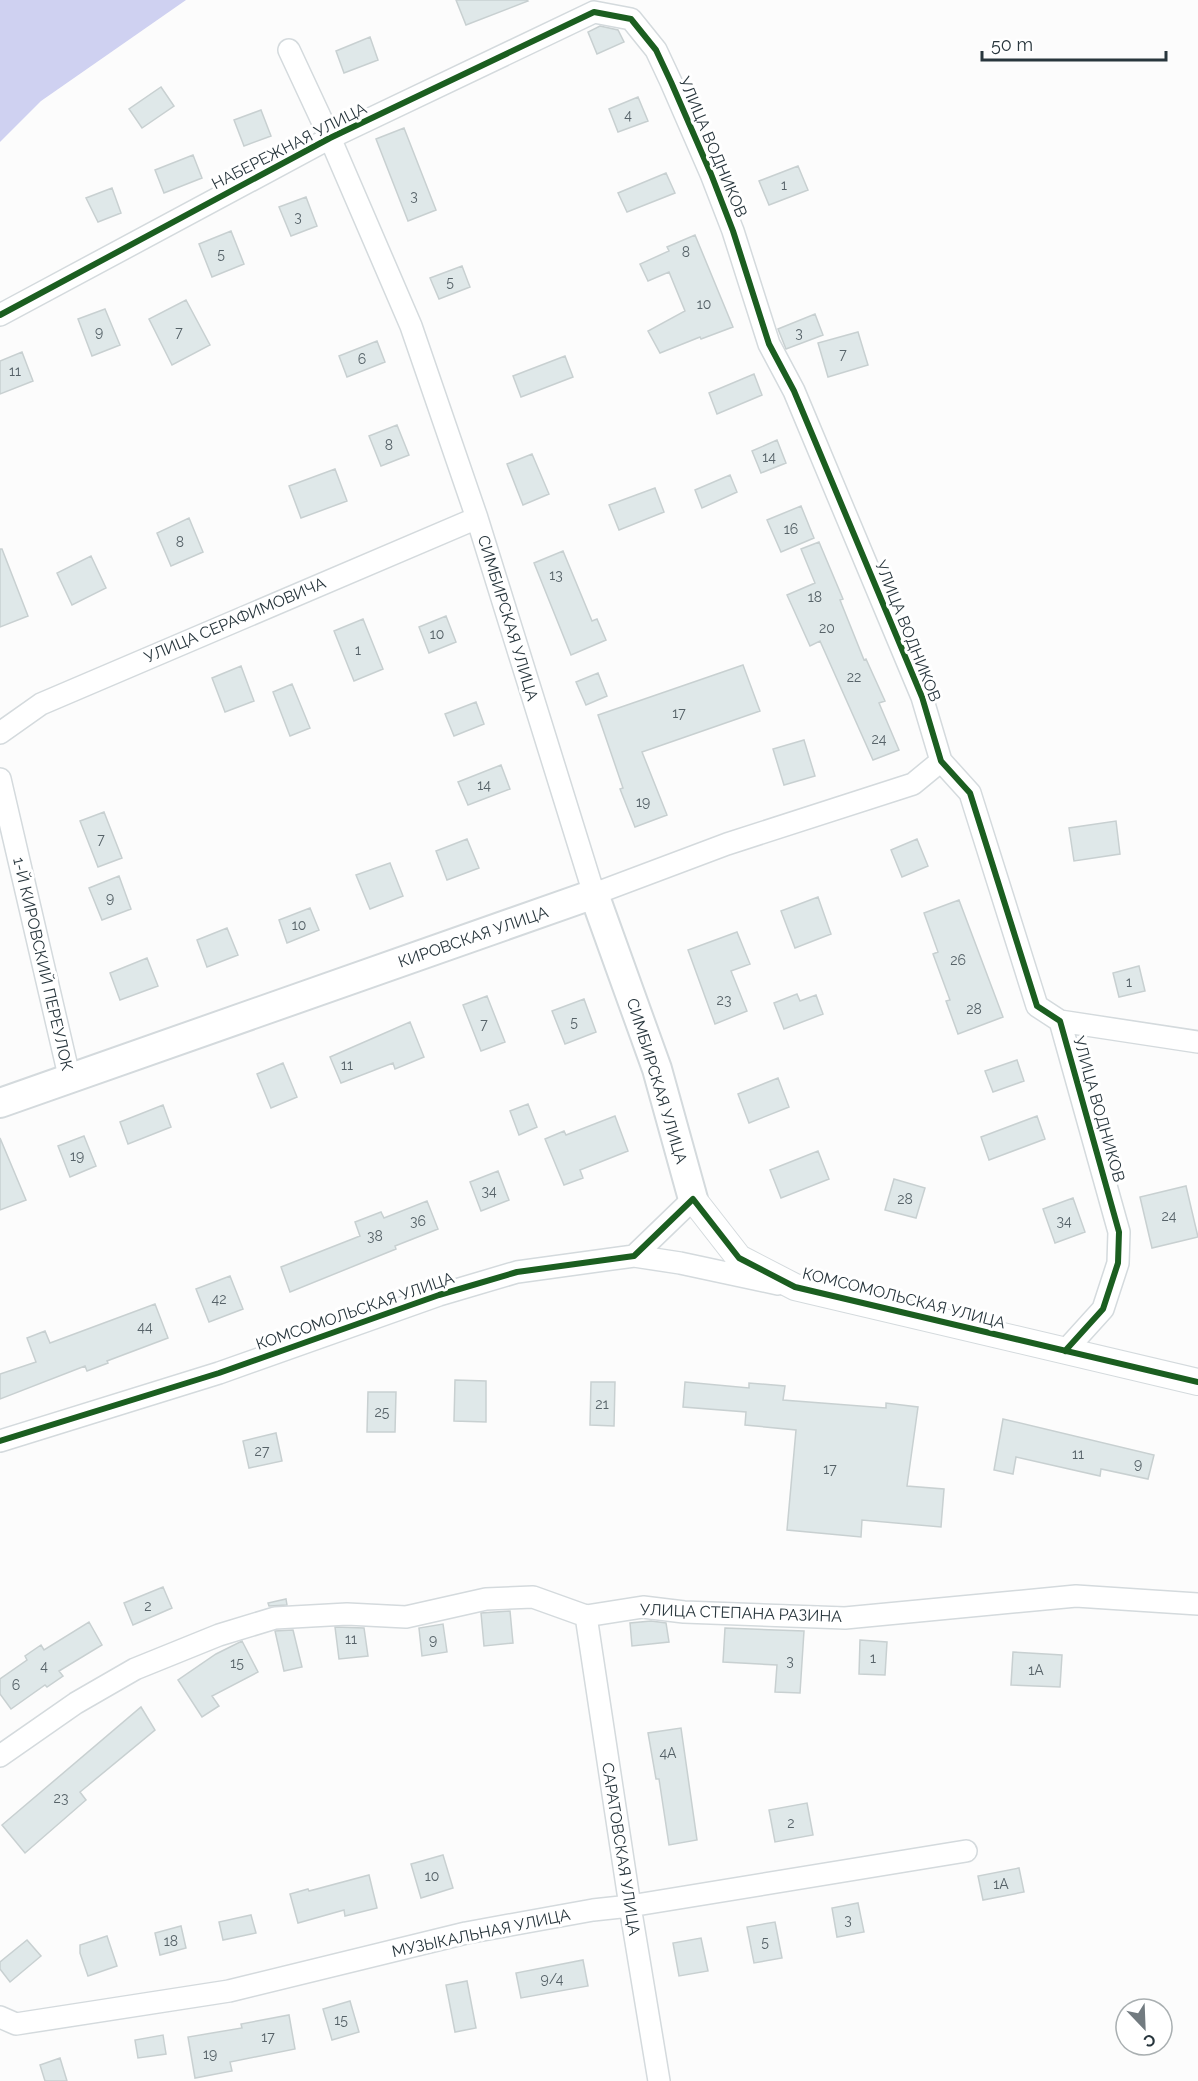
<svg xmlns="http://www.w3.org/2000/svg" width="1198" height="2081" font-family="Raleway,sans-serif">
<rect width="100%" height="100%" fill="#fcfcfc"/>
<!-- water -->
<path fill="#cfd1f1" d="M 0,0 L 186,0 L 41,101 L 0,142 Z"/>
<!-- building -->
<path fill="#dfe8e9" stroke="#c8d0d1" stroke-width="1.5" d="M 456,0 L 527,0 L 528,1 L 466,25 Z
M 600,26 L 618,30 L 624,42 L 597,54 L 588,32 Z
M 370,37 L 378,60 L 344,73 L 336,51 Z
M 161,87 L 174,106 L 142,128 L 129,109 Z
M 638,97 L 648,121 L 618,132 L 609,109 Z
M 261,110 L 271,136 L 244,146 L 234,120 Z
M 404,128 L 436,210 L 408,221 L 376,139 Z
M 193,155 L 202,178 L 164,193 L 155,170 Z
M 798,166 L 808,190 L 769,205 L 759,181 Z
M 666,173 L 675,193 L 627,212 L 618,193 Z
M 112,188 L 121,213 L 98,222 L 86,198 Z
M 306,197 L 317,226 L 291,236 L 279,207 Z
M 231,231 L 244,264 L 212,277 L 199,244 Z
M 695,235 L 733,327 L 701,339 L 700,337 L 660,353 L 648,331 L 685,311 L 669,272 L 648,281 L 640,264 L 669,251 L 667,247 Z
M 462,266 L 470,287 L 439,299 L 430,278 Z
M 186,300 L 210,345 L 172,365 L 149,319 Z
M 105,309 L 120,345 L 92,356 L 78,319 Z
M 815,314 L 823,335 L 786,349 L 778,329 Z
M 858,332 L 868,365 L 828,377 L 818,343 Z
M 377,341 L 385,362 L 347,377 L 339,356 Z
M 22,352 L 33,381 L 0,394 L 0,361 Z
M 565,356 L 573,377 L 521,397 L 513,376 Z
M 754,374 L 762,395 L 717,414 L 709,393 Z
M 397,425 L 409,455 L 381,466 L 369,436 Z
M 777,440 L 786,463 L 761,473 L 752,451 Z
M 532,454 L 549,494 L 523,505 L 507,464 Z
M 335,469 L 347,501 L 301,518 L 289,486 Z
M 730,475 L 737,492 L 702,508 L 695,490 Z
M 655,488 L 664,512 L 619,530 L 609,505 Z
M 801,506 L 814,538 L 781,552 L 767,520 Z
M 189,518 L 203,552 L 171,566 L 157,533 Z
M 819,542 L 843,599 L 840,600 L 864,660 L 866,659 L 885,701 L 879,703 L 899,750 L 873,760 L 820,641 L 810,646 L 787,595 L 815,583 L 801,549 Z
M 0,549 L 2,549 L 28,616 L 0,627 Z
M 563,551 L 592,621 L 597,619 L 606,640 L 571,655 L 534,563 Z
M 91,556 L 106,588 L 72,605 L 57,573 Z
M 446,616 L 456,642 L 429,653 L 419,627 Z
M 363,619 L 383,669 L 354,681 L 334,631 Z
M 743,665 L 760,711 L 642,752 L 667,815 L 635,827 L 620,789 L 623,788 L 598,715 Z
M 241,666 L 254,701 L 225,712 L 212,678 Z
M 598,673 L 607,696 L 586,705 L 576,682 Z
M 292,684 L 310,728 L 290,736 L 273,692 Z
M 476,702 L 484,724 L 454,736 L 445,714 Z
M 804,740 L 815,776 L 784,785 L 773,749 Z
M 501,765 L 510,789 L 468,805 L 458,782 Z
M 104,812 L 122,858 L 98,867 L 80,821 Z
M 1116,821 L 1120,854 L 1074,861 L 1069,828 Z
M 467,839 L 479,868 L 447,880 L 436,851 Z
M 917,839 L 928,866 L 902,877 L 891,850 Z
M 390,863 L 403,896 L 370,909 L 356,875 Z
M 119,876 L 131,909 L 102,920 L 89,888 Z
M 818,897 L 831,934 L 795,948 L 781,911 Z
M 959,900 L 1003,1017 L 958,1034 L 946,1001 L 950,1000 L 933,954 L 938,952 L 924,913 Z
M 310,908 L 319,930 L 287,943 L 279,920 Z
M 227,928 L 238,955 L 207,967 L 197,940 Z
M 737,932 L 750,964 L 731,971 L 747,1011 L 715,1024 L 688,950 Z
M 147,958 L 158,986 L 120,1000 L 110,973 Z
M 1139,966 L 1145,991 L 1119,997 L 1113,973 Z
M 797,994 L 800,1001 L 816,995 L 823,1014 L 784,1029 L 774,1003 Z
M 487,996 L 505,1042 L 481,1051 L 463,1005 Z
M 584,999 L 596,1032 L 565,1044 L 552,1011 Z
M 410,1022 L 424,1057 L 395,1069 L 393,1063 L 341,1083 L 330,1057 Z
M 1017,1060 L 1024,1081 L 993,1092 L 985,1071 Z
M 283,1063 L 297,1097 L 271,1108 L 257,1074 Z
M 778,1078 L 789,1107 L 749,1123 L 738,1094 Z
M 528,1104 L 537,1127 L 519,1135 L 510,1111 Z
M 163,1105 L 171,1127 L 128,1144 L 120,1122 Z
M 615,1116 L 628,1151 L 580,1170 L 583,1178 L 564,1185 L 545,1139 L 564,1131 L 566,1135 Z
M 1037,1116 L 1045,1139 L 989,1160 L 981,1137 Z
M 84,1136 L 96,1166 L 70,1177 L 58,1146 Z
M 0,1138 L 26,1200 L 0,1210 Z
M 818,1151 L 829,1179 L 781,1198 L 770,1170 Z
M 498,1171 L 509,1200 L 481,1211 L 470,1182 Z
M 894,1179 L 925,1188 L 916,1218 L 885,1210 Z
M 1186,1186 L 1198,1237 L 1152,1248 L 1140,1197 Z
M 1073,1198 L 1085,1232 L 1055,1243 L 1043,1209 Z
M 427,1201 L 438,1229 L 395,1246 L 396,1249 L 290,1292 L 281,1267 L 360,1236 L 355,1222 L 381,1212 L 384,1218 Z
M 230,1276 L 243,1309 L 209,1322 L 196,1289 Z
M 155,1304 L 168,1338 L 107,1361 L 108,1363 L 87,1371 L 85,1366 L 0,1399 L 0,1374 L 36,1362 L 27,1338 L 45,1331 L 50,1343 Z
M 455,1380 L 486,1381 L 486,1422 L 454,1421 Z
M 591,1382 L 615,1382 L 614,1426 L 590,1425 Z
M 685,1382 L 749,1388 L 749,1383 L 785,1386 L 783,1400 L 886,1408 L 886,1403 L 918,1407 L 907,1486 L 944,1489 L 941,1527 L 862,1520 L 861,1537 L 787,1530 L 796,1430 L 745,1425 L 746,1412 L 683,1407 Z
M 368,1392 L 396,1392 L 395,1432 L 367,1432 Z
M 1003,1419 L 1154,1455 L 1148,1479 L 1101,1469 L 1100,1476 L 1016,1457 L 1013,1474 L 994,1470 Z
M 276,1433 L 282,1461 L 249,1468 L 243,1441 Z
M 163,1587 L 172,1608 L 133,1625 L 124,1603 Z
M 286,1599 L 287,1605 L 269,1606 L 268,1603 Z
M 510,1611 L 513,1643 L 484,1646 L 481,1613 Z
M 651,1621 L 666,1623 L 669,1642 L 632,1646 L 630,1623 Z
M 89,1622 L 102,1645 L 59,1671 L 63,1676 L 47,1687 L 45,1685 L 11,1709 L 0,1694 L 0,1679 L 27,1660 L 25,1656 L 41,1645 L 44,1650 Z
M 443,1624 L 447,1652 L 422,1656 L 419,1628 Z
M 335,1627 L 364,1628 L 368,1656 L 339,1659 Z
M 725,1628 L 804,1631 L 800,1693 L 775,1692 L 777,1665 L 723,1662 Z
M 293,1630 L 302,1667 L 284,1671 L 275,1631 Z
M 860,1640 L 887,1642 L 885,1675 L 859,1674 Z
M 242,1641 L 258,1672 L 212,1696 L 219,1706 L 202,1717 L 178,1680 L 216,1654 Z
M 1013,1652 L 1062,1655 L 1060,1687 L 1011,1685 Z
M 141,1707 L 155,1730 L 80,1792 L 86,1800 L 25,1853 L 2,1825 Z
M 681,1728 L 697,1840 L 669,1845 L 659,1779 L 656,1779 L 648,1733 Z
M 807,1803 L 813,1835 L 775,1842 L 769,1810 Z
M 443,1855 L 453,1888 L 421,1898 L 411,1864 Z
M 1019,1868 L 1024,1892 L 983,1900 L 978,1876 Z
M 369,1875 L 377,1908 L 345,1916 L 344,1910 L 298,1923 L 290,1894 L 308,1889 L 309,1891 Z
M 858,1903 L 864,1932 L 837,1937 L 832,1908 Z
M 251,1915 L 256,1933 L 223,1940 L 219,1922 Z
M 775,1922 L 782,1958 L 754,1963 L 747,1927 Z
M 181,1926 L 186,1948 L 160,1955 L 155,1933 Z
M 107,1936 L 117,1966 L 88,1976 L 80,1953 L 80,1945 Z
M 701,1938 L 708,1971 L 679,1976 L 673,1943 Z
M 27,1940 L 41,1956 L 10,1982 L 0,1969 L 0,1962 Z
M 583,1960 L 588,1986 L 521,1998 L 516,1973 Z
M 467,1981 L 476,2028 L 455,2032 L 446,1985 Z
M 350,2001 L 359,2032 L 332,2040 L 323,2009 Z
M 289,2015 L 295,2049 L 230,2062 L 232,2071 L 195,2078 L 188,2037 L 242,2028 L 241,2024 Z
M 163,2035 L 166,2054 L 138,2058 L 135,2040 Z
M 60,2058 L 67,2081 L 45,2081 L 40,2065 Z"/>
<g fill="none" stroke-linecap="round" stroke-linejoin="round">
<!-- minor casing -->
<g stroke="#d4dadd" stroke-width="24">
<path id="minor" d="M 289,50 L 330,138 L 411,326 L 477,518 L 594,894 L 727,844 L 913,784 L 941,761
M 0,315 L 330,138 L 594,12 L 631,19 L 656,50 L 671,82 L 711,174 L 733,231 L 769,344 L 794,391 L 922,697 L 941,761 L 970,793 L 1037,1006 L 1060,1021 L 1119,1232 L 1118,1263 L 1103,1309 L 1065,1351
M 0,733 L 41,704 L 477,518
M 0,779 L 70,1080
M 1060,1021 L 1198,1042
M 634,1256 L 680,1263 L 778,1284
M 0,1441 L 219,1373 L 439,1295 L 517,1272 L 634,1256 L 693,1199
M 586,1616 L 630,1906 L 659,2081
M 0,1756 L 76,1703 L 135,1669 L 219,1635 L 275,1618 L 347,1614 L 406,1617 L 486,1599 L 533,1597 L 586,1616 L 643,1607 L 684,1612 L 845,1618 L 1076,1596 L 1198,1604
M 0,2017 L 16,2024 L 229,1991 L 466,1933 L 593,1910 L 630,1906 L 966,1851"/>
</g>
<!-- tertiary casing -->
<g stroke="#d4dadd" stroke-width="28">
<path id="tertiary" d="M 693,1199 L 739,1258 L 795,1287 L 1198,1382"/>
</g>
<!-- secondary casing -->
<g stroke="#d4dadd" stroke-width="32">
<path id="secondary" d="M 0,1103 L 594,894 L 657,1069 L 693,1199"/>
</g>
<!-- minor -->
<use href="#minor" stroke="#fff" stroke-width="21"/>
<!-- tertiary -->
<use href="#tertiary" stroke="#fff" stroke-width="26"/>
<!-- secondary -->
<use href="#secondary" stroke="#fff" stroke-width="28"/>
<!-- cycleway casing -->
<g stroke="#fff" stroke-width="10">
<path id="cycleway" d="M 0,315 L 330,138 L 594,12 L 631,19 L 656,50 L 671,82 L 711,174 L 733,231 L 769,344 L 794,391 L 922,697 L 941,761 L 970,793 L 1037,1006 L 1060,1021 L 1119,1232 L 1118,1263 L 1103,1309 L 1065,1351
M 0,1441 L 219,1373 L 439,1295 L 517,1272 L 634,1256 L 693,1199 L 739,1258 L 795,1287 L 1198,1382"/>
</g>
<!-- cycleway -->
<use href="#cycleway" stroke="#1b5e20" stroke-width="6"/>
</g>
<g text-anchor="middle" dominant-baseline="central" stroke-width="6" stroke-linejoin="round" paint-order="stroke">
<!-- number labels -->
<g font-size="14" fill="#566268">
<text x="628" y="115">4</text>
<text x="784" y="185">1</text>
<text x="414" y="196">3</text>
<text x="298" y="217">3</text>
<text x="686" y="252">8</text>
<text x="221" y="254">5</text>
<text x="450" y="282">5</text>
<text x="704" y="304">10</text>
<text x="99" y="332">9</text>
<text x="179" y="332">7</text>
<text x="799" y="333">3</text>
<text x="843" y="354">7</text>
<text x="362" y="359">6</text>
<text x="15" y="371">11</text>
<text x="389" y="445">8</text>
<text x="769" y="457">14</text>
<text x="791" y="529">16</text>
<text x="180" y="542">8</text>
<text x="556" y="575">13</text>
<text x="815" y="597">18</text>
<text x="827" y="628">20</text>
<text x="437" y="634">10</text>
<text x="358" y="650">1</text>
<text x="854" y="677">22</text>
<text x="679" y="713">17</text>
<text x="879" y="739">24</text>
<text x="484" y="785">14</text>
<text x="643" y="802">19</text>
<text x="101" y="839">7</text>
<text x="110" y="898">9</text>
<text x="299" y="925">10</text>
<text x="958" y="960">26</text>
<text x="1129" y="982">1</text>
<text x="724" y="1000">23</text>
<text x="974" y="1009">28</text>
<text x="574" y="1022">5</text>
<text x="484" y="1024">7</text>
<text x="347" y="1065">11</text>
<text x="77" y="1156">19</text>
<text x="489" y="1191">34</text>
<text x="905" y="1199">28</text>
<text x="1169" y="1216">24</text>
<text x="418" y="1221">36</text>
<text x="1064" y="1221">34</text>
<text x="375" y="1236">38</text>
<text x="219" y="1299">42</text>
<text x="145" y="1327">44</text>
<text x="602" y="1404">21</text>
<text x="382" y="1412">25</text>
<text x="262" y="1451">27</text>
<text x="1078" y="1454">11</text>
<text x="1138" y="1464">9</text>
<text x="830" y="1469">17</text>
<text x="148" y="1606">2</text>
<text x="351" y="1639">11</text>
<text x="433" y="1640">9</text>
<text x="873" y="1658">1</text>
<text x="790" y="1661">3</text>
<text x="237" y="1663">15</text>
<text x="44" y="1666">4</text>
<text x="1036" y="1670">1А</text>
<text x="16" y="1685">6</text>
<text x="668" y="1753">4А</text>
<text x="61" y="1798">23</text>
<text x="791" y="1823">2</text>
<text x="432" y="1876">10</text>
<text x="1001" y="1884">1А</text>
<text x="848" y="1920">3</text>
<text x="171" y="1941">18</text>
<text x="765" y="1942">5</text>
<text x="552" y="1979">9/4</text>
<text x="341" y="2020">15</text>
<text x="268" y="2037">17</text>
<text x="210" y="2054">19</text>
</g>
<!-- street labels -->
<g font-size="16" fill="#28363d" stroke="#fff">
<text transform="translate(289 146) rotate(-27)">НАБЕРЕЖНАЯ УЛИЦА</text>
<text transform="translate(713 147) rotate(67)">УЛИЦА ВОДНИКОВ</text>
<text transform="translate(508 618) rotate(73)">СИМБИРСКАЯ УЛИЦА</text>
<text transform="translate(235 620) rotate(-23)">УЛИЦА СЕРАФИМОВИЧА</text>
<text transform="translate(908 631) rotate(68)">УЛИЦА ВОДНИКОВ</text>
<text transform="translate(473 937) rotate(-19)">КИРОВСКАЯ УЛИЦА</text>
<text transform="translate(43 964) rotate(77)">1-Й КИРОВСКИЙ ПЕРЕУЛОК</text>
<text transform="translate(657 1081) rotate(73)">СИМБИРСКАЯ УЛИЦА</text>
<text transform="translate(1099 1109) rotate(74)">УЛИЦА ВОДНИКОВ</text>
<text transform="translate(904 1298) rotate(14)">КОМСОМОЛЬСКАЯ УЛИЦА</text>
<text transform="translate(355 1311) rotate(-19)">КОМСОМОЛЬСКАЯ УЛИЦА</text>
<text transform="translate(741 1613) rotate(2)">УЛИЦА СТЕПАНА РАЗИНА</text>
<text transform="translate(621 1849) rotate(81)">САРАТОВСКАЯ УЛИЦА</text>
<text transform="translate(481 1933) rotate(-12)">МУЗЫКАЛЬНАЯ УЛИЦА</text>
</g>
</g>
<!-- north arrow -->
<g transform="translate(1144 2027) rotate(157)"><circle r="28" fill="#ffffff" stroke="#a9afb1" stroke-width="1.5"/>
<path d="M0-4.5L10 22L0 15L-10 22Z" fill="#727b80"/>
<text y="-9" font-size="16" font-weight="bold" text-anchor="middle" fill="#28363d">С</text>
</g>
<!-- scale -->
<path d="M982 51v9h184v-9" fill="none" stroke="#28363d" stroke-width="3"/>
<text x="991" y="51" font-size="18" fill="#28363d" stroke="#ffffff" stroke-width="4.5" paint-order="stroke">50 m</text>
</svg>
